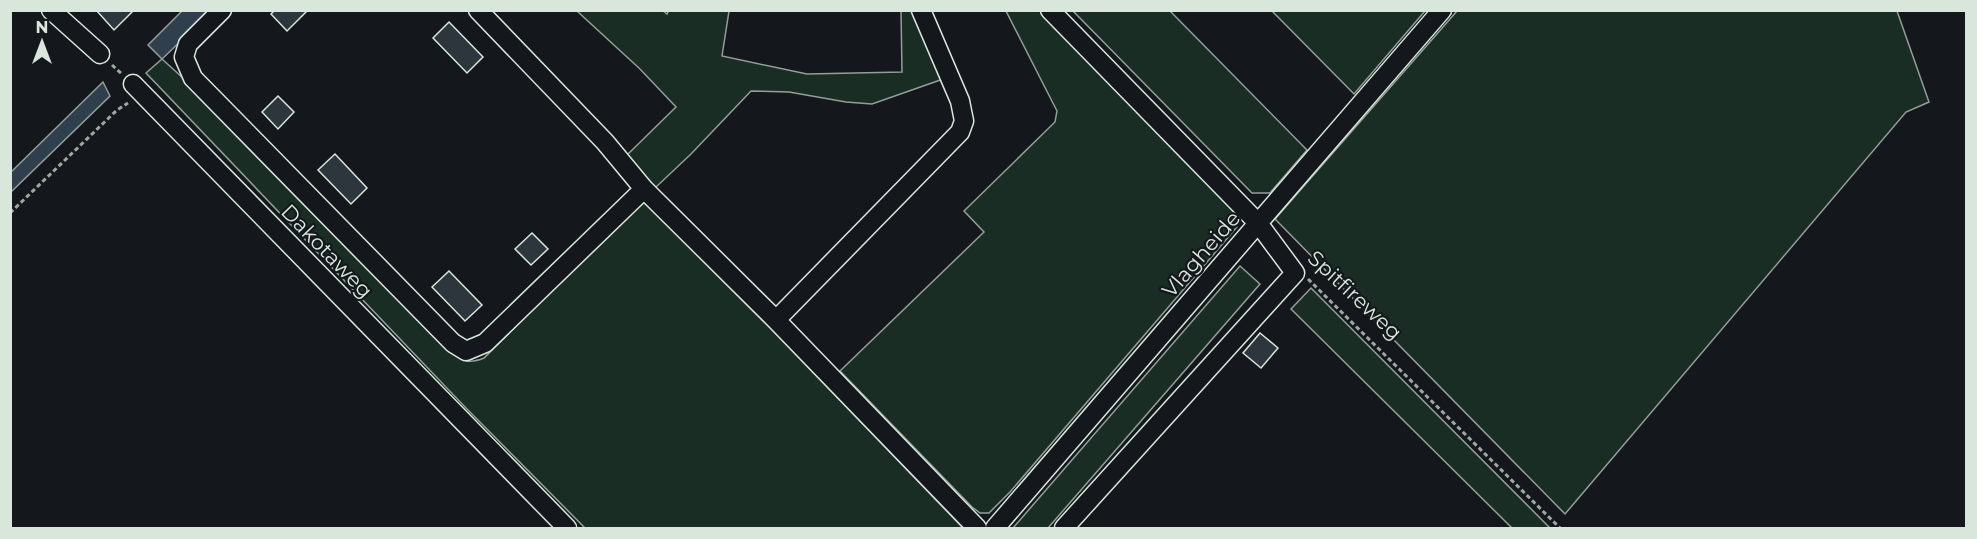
<svg xmlns="http://www.w3.org/2000/svg" width="1977" height="539" font-family="Montserrat,sans-serif">
<rect width="100%" height="100%" fill="#14181c"/>
<!-- green -->
<path fill="#1a2d24" stroke="#939e99" stroke-width="1.5" d="M 662,10 L 667,14 L 669,10 L 729,11 L 722,56 L 807,74 L 902,72 L 901,11 L 916,11 L 946,78 L 872,104 L 846,102 L 789,92 L 751,91 L 691,154 L 655,188 L 627,155 L 676,107 L 640,69 L 577,11 Z
M 1006,11 L 1041,11 L 1234,211 L 1238,221 L 1237,227 L 1010,492 L 989,513 L 980,513 L 972,507 L 840,371 L 984,232 L 964,211 L 1055,122 L 1057,111 Z
M 1073,11 L 1170,11 L 1307,150 L 1270,193 L 1252,193 Z
M 1272,11 L 1425,11 L 1354,94 Z
M 1457,11 L 1897,11 L 1929,102 L 1906,112 L 1565,514 L 1275,219 Z
M 162,59 L 184,79 L 445,348 C 460,358 465,366 484,358 L 645,198 L 963,528 L 585,528 L 465,407 L 146,73 Z
M 1240,266 L 1260,284 L 1048,528 L 1013,528 Z
M 1311,288 L 1550,528 L 1512,528 L 1291,309 Z"/>
<!-- water -->
<path fill="#2f3f4d" stroke="#939e99" stroke-width="1.5" d="M 182,11 L 212,11 L 162,59 L 148,45 Z
M 103,82 L 110,96 L 11,192 L 11,172 Z"/>
<!-- building -->
<path fill="#2c363c" stroke="#d8e6dc" stroke-width="1.5" d="M 96,10 L 134,10 L 114,30 Z
M 275,10 L 308,10 L 287,31 L 271,14 Z
M 449,22 L 483,57 L 467,73 L 433,38 Z
M 278,96 L 294,112 L 278,129 L 262,112 Z
M 335,154 L 367,188 L 351,204 L 318,170 Z
M 532,233 L 548,249 L 531,265 L 515,249 Z
M 449,271 L 482,305 L 465,321 L 432,287 Z
M 1260,333 L 1278,348 L 1261,368 L 1243,353 Z"/>
<g fill="none" stroke-linecap="round" stroke-linejoin="round">
<!-- minor casing -->
<g stroke="#d8e6dc" stroke-width="21">
<path id="minor" d="M 51,10 L 100,54
M 222,10 L 188,44 L 184,57 L 193,78 L 453,343 L 466,351 L 485,343 L 644,189 L 605,142 L 478,10
M 1050,10 L 1258,223 L 1295,273 L 1064,528
M 133,84 L 567,528
M 644,189 L 776,320 L 977,528
M 776,320 L 960,132 L 964,121 L 960,101 L 921,10
M 995,528 L 1442,10"/>
</g>
<!-- path -->
<path stroke="#9da8a2" stroke-width="3" stroke-dasharray="4.5 3" stroke-linecap="butt" d="M 112,65 L 122,74
M 10,213 L 117,110 L 128,103
M 1308,279 L 1560,528"/>
<!-- minor -->
<use href="#minor" stroke="#14181c" stroke-width="18"/>
</g>
<g text-anchor="middle" dominant-baseline="central" stroke-width="4.5" stroke-linejoin="round" paint-order="stroke">
<!-- street labels -->
<g font-size="21" fill="#d8e6dc" stroke="#14181c">
<text transform="translate(327 251) rotate(46)">Dakotaweg</text>
<text transform="translate(1201 254) rotate(-49)">Vlagheide</text>
<text transform="translate(1355 295) rotate(43)">Spitfireweg</text>
</g>
</g>
<!-- border -->
<rect width="1977" height="539" fill="none" stroke="#d8e6dc" stroke-width="24"/>
<!-- north arrow -->
<g transform="translate(42 42)" stroke="#14181c" stroke-width="4.5" paint-order="stroke">
<path d="M0-4.5L10 22L0 15L-10 22Z" fill="#d8e6dc"/>
<text y="-9" font-size="16" font-weight="bold" text-anchor="middle" fill="#d8e6dc">N</text>
</g>
</svg>
